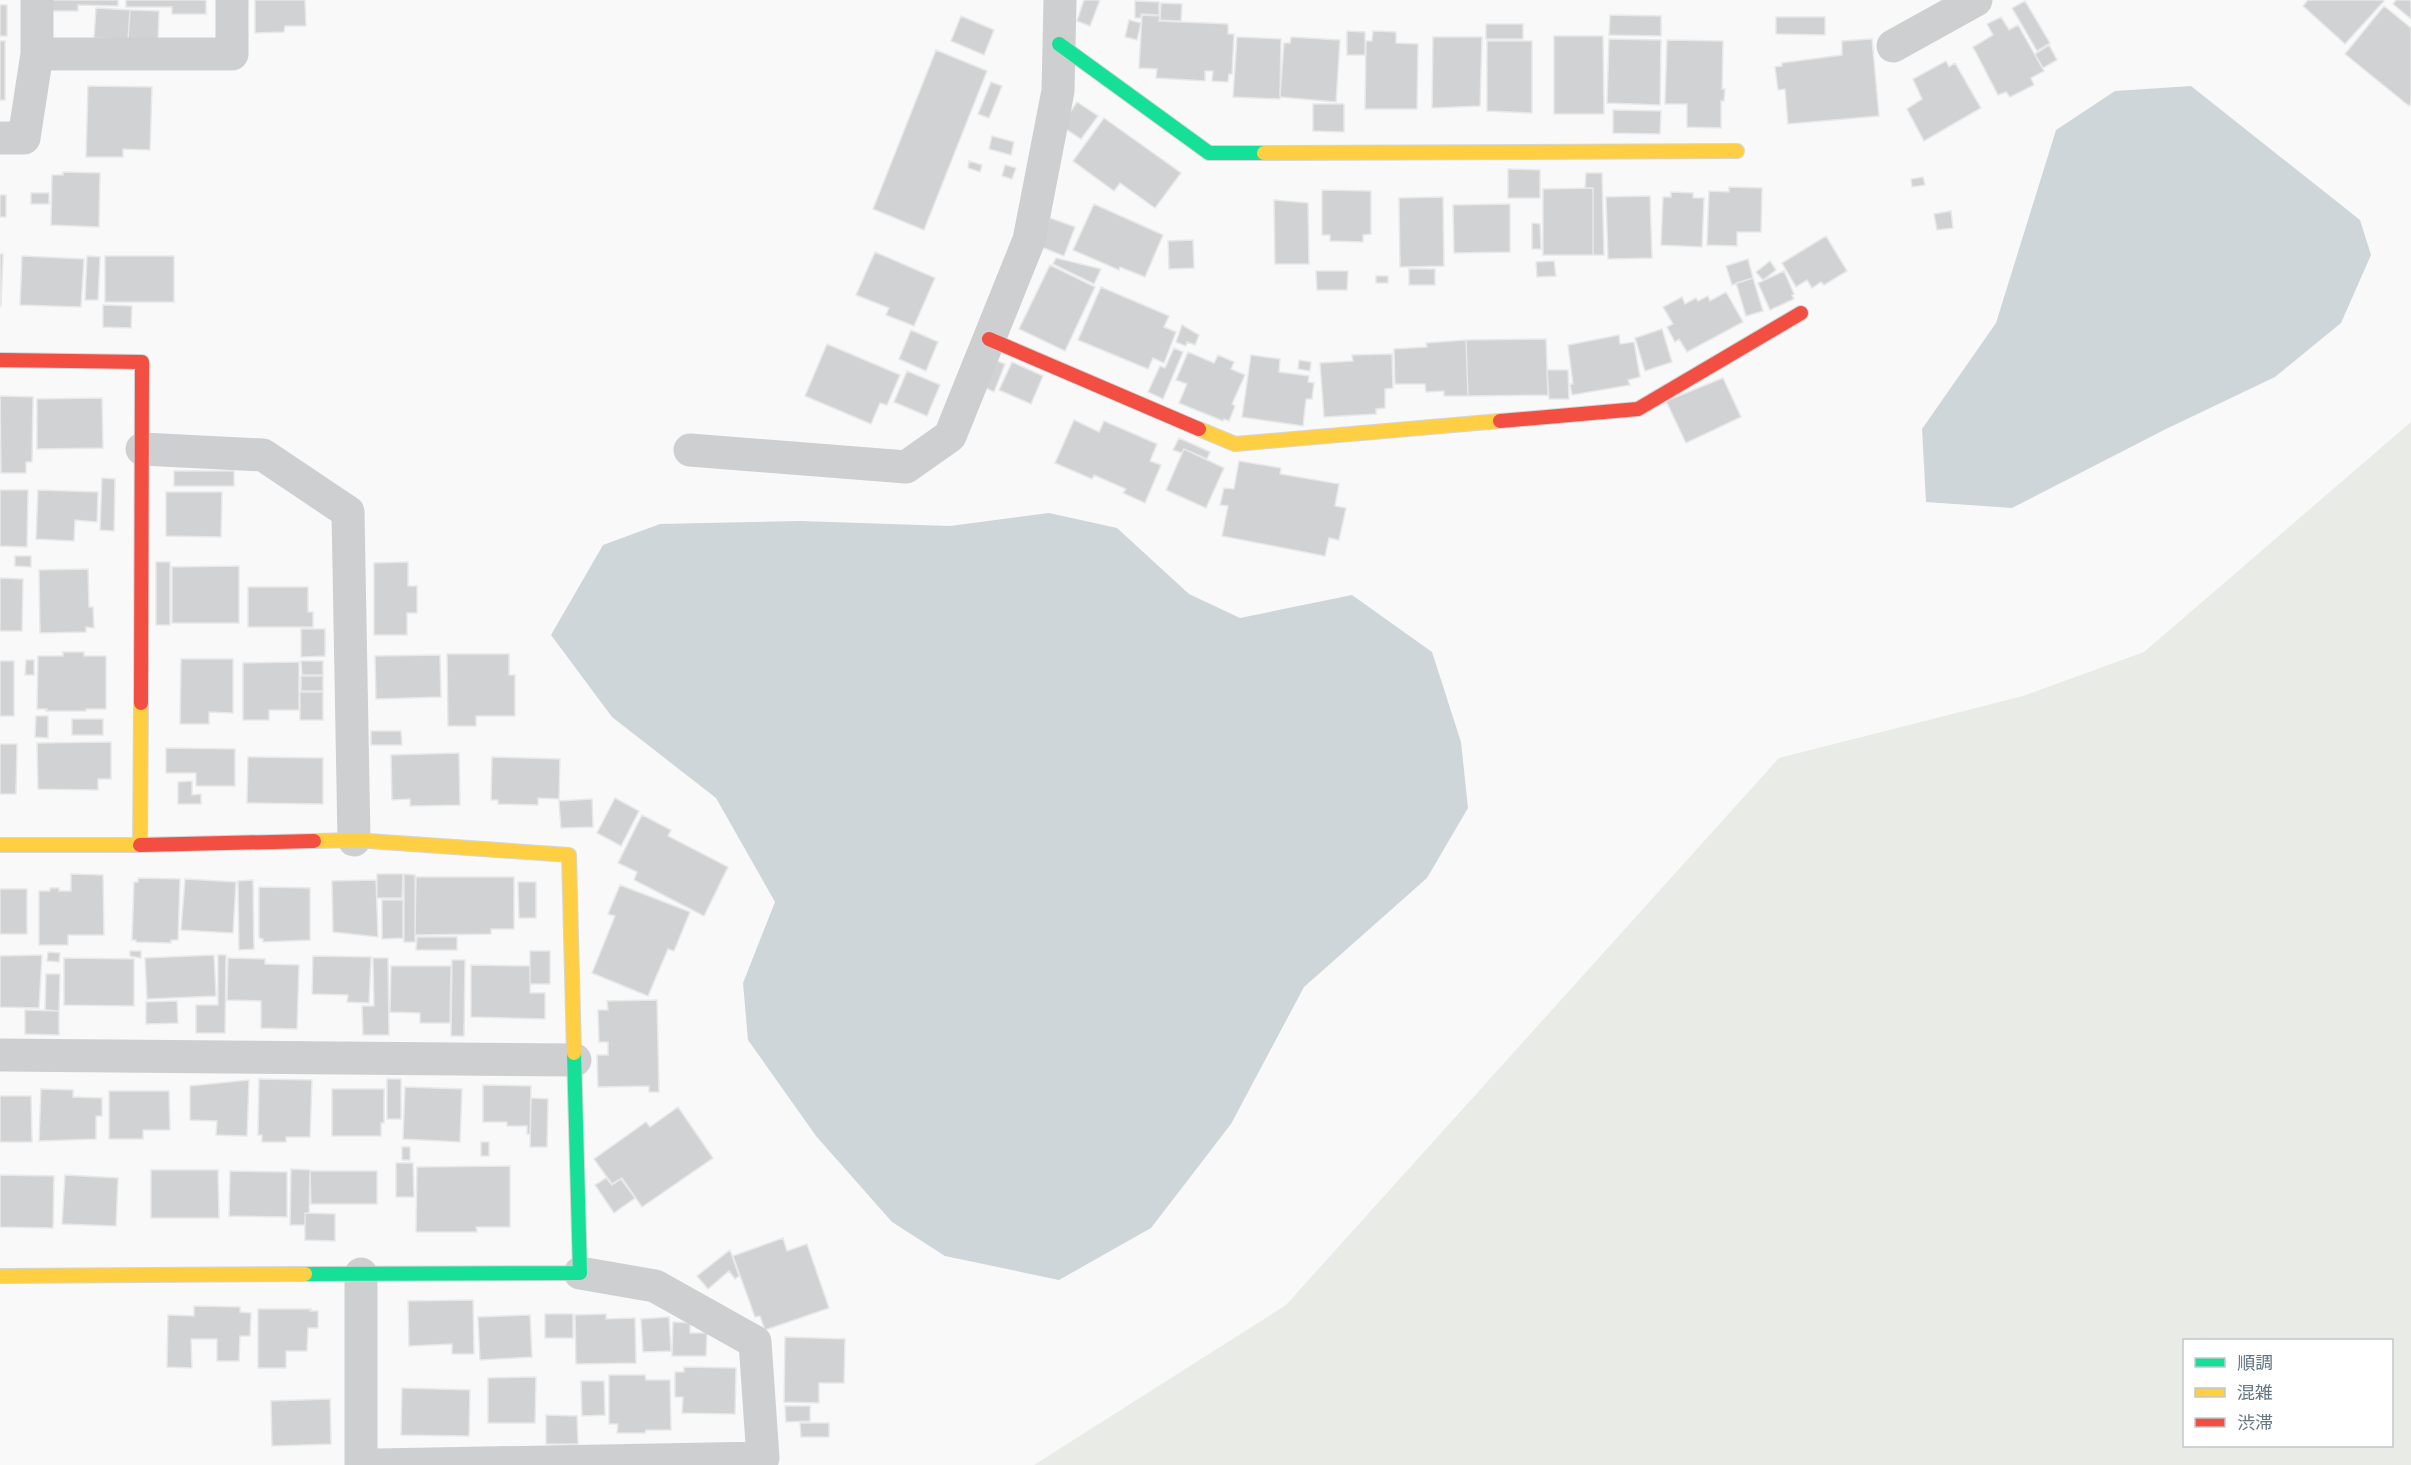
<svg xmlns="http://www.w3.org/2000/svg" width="2411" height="1465" font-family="'Titillium Web','Noto Sans JP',sans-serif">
<rect width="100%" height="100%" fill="#f9f9f9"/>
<!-- green -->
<path fill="#e8ebe6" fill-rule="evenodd" d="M 2411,422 L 2411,1465 L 1034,1465 L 1286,1305 L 1779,758 L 2023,696 L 2144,652 ZM 2184,1340 L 2392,1340 L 2392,1446 L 2184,1446 Z"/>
<!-- water -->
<path fill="#ced6d9" d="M 2191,86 L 2360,220 L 2371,255 L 2341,323 L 2275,377 L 2166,429 L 2012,508 L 1926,502 L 1922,429 L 1996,323 L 2056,130 L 2115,91 Z
M 1049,513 L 1117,528 L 1189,594 L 1240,618 L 1352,595 L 1432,652 L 1461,742 L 1468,808 L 1427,878 L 1304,987 L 1231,1124 L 1151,1228 L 1059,1280 L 945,1256 L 892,1222 L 816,1136 L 748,1040 L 743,983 L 775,902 L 716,798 L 612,717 L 551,635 L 603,545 L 660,524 L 800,521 L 950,526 Z"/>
<!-- building -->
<path fill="#d0d2d3" stroke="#e8e8e8" stroke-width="1.5" d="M 51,0 L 118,0 L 118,6 L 78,5 L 78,11 L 51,11 Z
M 126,0 L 206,0 L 206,14 L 172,14 L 172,7 L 126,7 Z
M 255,0 L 305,0 L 306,26 L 285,26 L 284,32 L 255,33 Z
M 1084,0 L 1100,0 L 1090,26 L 1077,21 Z
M 2308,0 L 2383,0 L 2384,1 L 2345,44 L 2303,6 Z
M 2396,0 L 2411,0 L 2411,19 L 2393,4 Z
M 1135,1 L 1159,2 L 1159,15 L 1141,14 L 1141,18 L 1135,18 Z
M 2025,1 L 2050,43 L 2037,51 L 2012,8 Z
M 1161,3 L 1182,4 L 1181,21 L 1160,20 Z
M 0,5 L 7,5 L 7,36 L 0,36 Z
M 2384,6 L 2411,28 L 2411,103 L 2409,106 L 2345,54 Z
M 96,8 L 130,10 L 128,39 L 94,38 Z
M 130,10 L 159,11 L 158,40 L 128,39 Z
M 1142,15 L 1160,16 L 1159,21 L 1228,24 L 1228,34 L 1234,34 L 1232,74 L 1229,74 L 1228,82 L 1212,81 L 1213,71 L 1205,71 L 1205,81 L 1156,78 L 1157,69 L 1139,68 Z
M 1610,15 L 1661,16 L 1661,36 L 1609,35 Z
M 961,16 L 994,30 L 984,55 L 951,41 Z
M 1776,17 L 1825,17 L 1825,35 L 1776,34 Z
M 2001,17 L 2009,30 L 2018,25 L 2044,71 L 2031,78 L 2034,85 L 2010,97 L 2006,92 L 1998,95 L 1973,47 L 1993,35 L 1987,24 Z
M 1129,20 L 1141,23 L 1137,40 L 1125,37 Z
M 1486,24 L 1523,24 L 1523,39 L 1486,39 Z
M 1347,31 L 1365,32 L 1365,55 L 1347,55 Z
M 1373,31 L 1396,32 L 1396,43 L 1418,44 L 1417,109 L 1365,109 L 1366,41 L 1372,41 Z
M 1554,36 L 1603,36 L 1604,114 L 1554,114 Z
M 1237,37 L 1281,39 L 1280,99 L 1233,97 Z
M 1291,37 L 1340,40 L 1336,102 L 1280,97 L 1284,43 L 1290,43 Z
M 1433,37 L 1482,37 L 1480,106 L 1432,108 Z
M 1609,39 L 1661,40 L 1660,105 L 1607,103 Z
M 1872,39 L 1879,116 L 1788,124 L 1785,89 L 1778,90 L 1775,67 L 1782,66 L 1782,63 L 1842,55 L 1842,41 Z
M 1667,40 L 1723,41 L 1722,89 L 1725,89 L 1724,101 L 1721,101 L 1721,128 L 1687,127 L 1687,104 L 1665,104 Z
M 0,41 L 5,41 L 5,100 L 0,100 Z
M 1487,41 L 1532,41 L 1532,113 L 1487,111 Z
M 2049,45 L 2057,60 L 2043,68 L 2035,54 Z
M 936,50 L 987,71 L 924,230 L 873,209 Z
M 1946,61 L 1949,67 L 1955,63 L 1981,108 L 1924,141 L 1907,109 L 1922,99 L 1913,79 Z
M 991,82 L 1002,86 L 989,118 L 978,114 Z
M 88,86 L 152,87 L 150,150 L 123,149 L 123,157 L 86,157 Z
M 1077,102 L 1098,116 L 1081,139 L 1061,126 Z
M 1313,104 L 1344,104 L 1344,132 L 1313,131 Z
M 1613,110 L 1661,111 L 1660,134 L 1613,133 Z
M 1104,118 L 1181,173 L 1155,208 L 1120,183 L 1114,191 L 1073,161 Z
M 992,136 L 1014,142 L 1011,155 L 989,149 Z
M 969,161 L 982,165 L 980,172 L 968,168 Z
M 1005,165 L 1016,168 L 1012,179 L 1002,176 Z
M 1508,169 L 1540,170 L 1540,198 L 1508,198 Z
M 63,172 L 100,173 L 99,227 L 51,225 L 52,175 L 63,175 Z
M 1586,173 L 1602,173 L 1604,255 L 1593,255 L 1593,188 L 1585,188 Z
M 1923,177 L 1925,185 L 1912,187 L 1911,179 Z
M 1729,187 L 1762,188 L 1761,232 L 1737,232 L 1737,246 L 1707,245 L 1709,191 L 1729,192 Z
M 1593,188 L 1593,255 L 1543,255 L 1543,189 Z
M 1322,190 L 1371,191 L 1371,234 L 1363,235 L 1363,242 L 1330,241 L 1330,235 L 1322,235 Z
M 1671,192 L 1693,193 L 1693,198 L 1704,198 L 1702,247 L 1661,245 L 1663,197 L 1671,197 Z
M 31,193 L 49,193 L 49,204 L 31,204 Z
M 0,195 L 6,195 L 6,217 L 0,217 Z
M 1650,196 L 1652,258 L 1608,259 L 1606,197 Z
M 1443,197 L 1444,266 L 1400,267 L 1399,198 Z
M 1274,200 L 1308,203 L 1309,264 L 1275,264 Z
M 1094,204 L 1163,235 L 1145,277 L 1120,267 L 1119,270 L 1073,250 Z
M 1510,204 L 1510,252 L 1454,253 L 1453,205 Z
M 1951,211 L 1953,228 L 1937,230 L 1934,214 Z
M 1050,218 L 1075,227 L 1064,256 L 1039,246 Z
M 1532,223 L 1540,224 L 1541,249 L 1532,249 Z
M 1826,236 L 1847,271 L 1824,285 L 1821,282 L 1812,288 L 1807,280 L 1796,287 L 1782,263 Z
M 1193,240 L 1194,268 L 1169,269 L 1168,241 Z
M 875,252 L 935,278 L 914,326 L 886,315 L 889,308 L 856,295 Z
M 0,254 L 3,254 L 1,306 L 0,306 Z
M 22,256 L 84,259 L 81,307 L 20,305 Z
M 87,256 L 100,257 L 98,300 L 85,300 Z
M 105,256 L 174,256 L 174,302 L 105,302 Z
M 1056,258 L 1101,269 L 1094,284 L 1053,264 Z
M 1748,259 L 1753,278 L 1732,285 L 1726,266 Z
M 1554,261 L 1556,276 L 1537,277 L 1536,262 Z
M 1770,261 L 1776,270 L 1763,280 L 1756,272 Z
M 1050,265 L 1095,287 L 1065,351 L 1019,329 Z
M 1409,269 L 1435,269 L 1435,285 L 1409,285 Z
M 1316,271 L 1348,271 L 1347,290 L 1317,290 Z
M 1784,271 L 1794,294 L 1792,295 L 1794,299 L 1770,310 L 1758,283 Z
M 1376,276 L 1388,276 L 1388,283 L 1376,283 Z
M 1753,278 L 1763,311 L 1746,316 L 1736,283 Z
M 1101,287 L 1169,316 L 1164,327 L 1176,332 L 1164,363 L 1153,358 L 1148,369 L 1078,340 Z
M 1726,292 L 1743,322 L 1687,352 L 1679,339 L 1675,342 L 1667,327 L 1673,324 L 1663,307 L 1682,297 L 1685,304 L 1696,298 L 1698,301 L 1708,296 L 1710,301 Z
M 103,305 L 132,306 L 131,328 L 103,327 Z
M 1182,325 L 1199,335 L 1195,345 L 1187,342 L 1186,346 L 1176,342 Z
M 1662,329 L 1672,362 L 1645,371 L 1635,338 Z
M 911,330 L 938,342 L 926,371 L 899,359 Z
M 1619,335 L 1620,344 L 1634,342 L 1640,377 L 1628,380 L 1630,385 L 1572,395 L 1570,384 L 1573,384 L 1568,345 Z
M 1546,339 L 1548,395 L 1468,396 L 1466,340 Z
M 1466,340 L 1468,396 L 1444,396 L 1444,391 L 1426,392 L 1425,384 L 1395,384 L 1394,349 L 1427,347 L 1426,343 Z
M 827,344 L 900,375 L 887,405 L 880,403 L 871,424 L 805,396 Z
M 1174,348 L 1183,352 L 1163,399 L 1148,392 L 1160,366 L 1165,368 Z
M 1188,352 L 1214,363 L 1218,355 L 1234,362 L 1231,369 L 1245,375 L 1232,404 L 1235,406 L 1229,421 L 1224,419 L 1223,421 L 1179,403 L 1187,384 L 1176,380 Z
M 1392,354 L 1393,388 L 1385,389 L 1385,408 L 1376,409 L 1376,414 L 1324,417 L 1320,363 L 1353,361 L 1352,355 Z
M 1251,355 L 1280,359 L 1279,372 L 1309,376 L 1308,382 L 1314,383 L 1312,399 L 1306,399 L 1303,426 L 1242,417 Z
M 1299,360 L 1311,362 L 1310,371 L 1298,369 Z
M 997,361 L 1005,364 L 994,392 L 986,388 Z
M 1012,362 L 1043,376 L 1031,404 L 999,390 Z
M 1547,370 L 1568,370 L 1569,399 L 1549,399 Z
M 907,371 L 940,385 L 927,416 L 894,402 Z
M 1723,378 L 1741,417 L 1686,443 L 1666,401 Z
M 0,396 L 33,397 L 32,462 L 26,462 L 26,473 L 1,473 Z
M 102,398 L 103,448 L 37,449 L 37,399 Z
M 1074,420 L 1099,432 L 1104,421 L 1157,444 L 1150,461 L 1161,465 L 1145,503 L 1123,493 L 1126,489 L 1094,475 L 1092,479 L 1055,463 Z
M 1179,438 L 1210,452 L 1207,459 L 1184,449 L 1182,453 L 1173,450 Z
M 1184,449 L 1224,468 L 1206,508 L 1166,490 Z
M 1239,461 L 1281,468 L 1280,474 L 1339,484 L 1335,506 L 1346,508 L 1339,540 L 1329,538 L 1325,556 L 1222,536 L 1228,506 L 1220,505 L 1224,488 L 1234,489 Z
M 174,471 L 234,471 L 234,486 L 174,486 Z
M 102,478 L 115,479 L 114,531 L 100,530 Z
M 0,490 L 28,490 L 27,547 L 0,546 Z
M 38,490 L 98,492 L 97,522 L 75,520 L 74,541 L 36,539 Z
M 166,492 L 222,492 L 221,537 L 166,536 Z
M 15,556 L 31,556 L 31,567 L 15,566 Z
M 156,562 L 170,562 L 170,625 L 156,625 Z
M 408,562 L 408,586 L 417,586 L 417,613 L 407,613 L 407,635 L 374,635 L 374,563 Z
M 239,566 L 239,623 L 172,623 L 172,567 Z
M 88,569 L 89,607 L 93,607 L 94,628 L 86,627 L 86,632 L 40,633 L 39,570 Z
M 0,578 L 23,579 L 22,631 L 0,631 Z
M 248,587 L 308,587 L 308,612 L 313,612 L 313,627 L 248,627 Z
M 301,629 L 325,629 L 325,656 L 301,657 Z
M 63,652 L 84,652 L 84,656 L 106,656 L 106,709 L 86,709 L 86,711 L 46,711 L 47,709 L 37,709 L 38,656 L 63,656 Z
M 447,654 L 509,654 L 509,675 L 515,675 L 515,716 L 476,716 L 476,726 L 448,726 Z
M 440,655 L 441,697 L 376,699 L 375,656 Z
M 181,659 L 233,659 L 233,713 L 209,712 L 209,724 L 180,724 Z
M 26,660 L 34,660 L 34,675 L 25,675 Z
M 0,661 L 14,661 L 14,716 L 0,716 Z
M 301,661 L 323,661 L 323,675 L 302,675 Z
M 299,662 L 299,710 L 269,710 L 269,720 L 243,720 L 243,663 Z
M 301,676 L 323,676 L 323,691 L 301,691 Z
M 300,692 L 323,692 L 323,720 L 300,720 Z
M 36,716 L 48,716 L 48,738 L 35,737 Z
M 72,719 L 103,719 L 103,735 L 72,735 Z
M 371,731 L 401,731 L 402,745 L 371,745 Z
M 111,742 L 111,779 L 98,779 L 98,790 L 38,789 L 37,743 Z
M 0,744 L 17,744 L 16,794 L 0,794 Z
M 166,748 L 235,749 L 235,786 L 196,786 L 196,773 L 166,773 Z
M 459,753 L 460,805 L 410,806 L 410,799 L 392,800 L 391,755 Z
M 248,757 L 323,758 L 323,804 L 247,803 Z
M 492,757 L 560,759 L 559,799 L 538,798 L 538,805 L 498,804 L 498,800 L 491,800 Z
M 192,781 L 192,795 L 201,794 L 201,804 L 178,804 L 178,782 Z
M 615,798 L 639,811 L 621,846 L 597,833 Z
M 592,799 L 593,827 L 561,828 L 559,801 Z
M 642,815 L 671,830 L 668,836 L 728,867 L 704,916 L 634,880 L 637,872 L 618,863 Z
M 71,874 L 103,875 L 104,935 L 68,935 L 68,945 L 39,945 L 39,891 L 50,891 L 50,888 L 59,888 L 59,891 L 71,891 Z
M 377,874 L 403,874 L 402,898 L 377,898 Z
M 404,874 L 415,875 L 415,942 L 404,942 Z
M 416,877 L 514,877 L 514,929 L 491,929 L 491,934 L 415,935 Z
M 138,878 L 180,879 L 178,940 L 171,940 L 171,943 L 136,942 L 136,940 L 132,940 L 134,882 L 138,882 Z
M 185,879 L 236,882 L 233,933 L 181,930 Z
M 253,880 L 254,949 L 239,950 L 238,881 Z
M 376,880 L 378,937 L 333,932 L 332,881 Z
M 518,882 L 536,882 L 536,918 L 519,918 Z
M 620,885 L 690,912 L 674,951 L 668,949 L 648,996 L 592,973 L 615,916 L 608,914 Z
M 259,887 L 310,888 L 310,940 L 263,942 L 263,939 L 259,938 Z
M 0,889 L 27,889 L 27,934 L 0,934 Z
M 382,900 L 403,900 L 403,938 L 382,939 Z
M 417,937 L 457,937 L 457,950 L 416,950 Z
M 130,951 L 141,951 L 141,958 L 130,956 Z
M 530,951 L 550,951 L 550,984 L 530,984 Z
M 48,952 L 60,953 L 59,962 L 47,961 Z
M 42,955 L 39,1008 L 0,1007 L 0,956 Z
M 214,955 L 216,996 L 147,999 L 145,958 Z
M 218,955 L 226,955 L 225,1033 L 196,1033 L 196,1005 L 218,1005 Z
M 313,956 L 371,957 L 369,1003 L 347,1002 L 348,995 L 312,994 Z
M 64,958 L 134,959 L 134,1006 L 64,1005 Z
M 228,958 L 265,959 L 265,964 L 299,965 L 297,1029 L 261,1028 L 261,1001 L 227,1000 Z
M 373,958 L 388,958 L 389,1035 L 363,1035 L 362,1006 L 374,1006 Z
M 452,960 L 465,960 L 464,1036 L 451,1036 Z
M 471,965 L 530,966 L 530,993 L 545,993 L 545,1019 L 471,1017 Z
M 391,966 L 451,966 L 450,1023 L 420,1023 L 420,1013 L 390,1012 Z
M 46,974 L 60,974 L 59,1011 L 45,1010 Z
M 657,1000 L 659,1092 L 649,1092 L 649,1086 L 598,1087 L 597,1055 L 608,1055 L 608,1042 L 599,1042 L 598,1010 L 608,1010 L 607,1001 Z
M 177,1001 L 178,1023 L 146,1024 L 146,1002 Z
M 25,1010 L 59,1011 L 59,1035 L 25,1034 Z
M 259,1079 L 312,1080 L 310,1137 L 286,1137 L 286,1142 L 262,1142 L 262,1135 L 258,1135 Z
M 387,1079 L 401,1079 L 401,1119 L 387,1119 Z
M 249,1080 L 247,1136 L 216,1135 L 217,1121 L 190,1120 L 190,1086 Z
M 483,1085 L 531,1086 L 530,1134 L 527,1134 L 527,1126 L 507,1126 L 507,1122 L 483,1122 Z
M 405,1087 L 462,1089 L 460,1142 L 403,1139 Z
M 41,1089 L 73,1090 L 73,1097 L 102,1098 L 102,1116 L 96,1116 L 96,1139 L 39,1141 Z
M 332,1089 L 384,1089 L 384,1123 L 381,1123 L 381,1136 L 332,1136 Z
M 109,1091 L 169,1091 L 170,1130 L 143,1130 L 143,1139 L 109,1139 Z
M 0,1096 L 31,1096 L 32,1142 L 0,1142 Z
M 531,1098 L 548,1099 L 547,1147 L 530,1147 Z
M 678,1107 L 713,1158 L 642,1207 L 622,1178 L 612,1184 L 594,1159 L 646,1122 L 650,1127 Z
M 481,1142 L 489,1142 L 489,1156 L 481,1156 Z
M 402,1147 L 410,1147 L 410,1160 L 402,1160 Z
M 396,1163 L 413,1163 L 414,1197 L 396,1197 Z
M 510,1166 L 510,1227 L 476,1227 L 477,1232 L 416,1232 L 417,1167 Z
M 291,1169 L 310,1170 L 309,1213 L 305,1213 L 305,1225 L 290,1225 Z
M 151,1170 L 218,1170 L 219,1218 L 151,1218 Z
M 230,1171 L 287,1172 L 287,1217 L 229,1216 Z
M 310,1171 L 377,1171 L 377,1204 L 311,1204 Z
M 0,1175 L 54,1176 L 53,1228 L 0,1227 Z
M 65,1175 L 118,1178 L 116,1226 L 62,1224 Z
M 606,1178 L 612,1185 L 621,1179 L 635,1198 L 614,1213 L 595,1185 Z
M 305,1213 L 335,1214 L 335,1241 L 305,1240 Z
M 783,1238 L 787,1251 L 807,1244 L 829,1308 L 765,1330 L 760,1316 L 755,1317 L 733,1256 Z
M 730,1250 L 739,1276 L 735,1279 L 729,1271 L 708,1289 L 697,1276 Z
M 473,1300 L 474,1354 L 452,1354 L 452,1344 L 409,1346 L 408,1301 Z
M 194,1306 L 240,1307 L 240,1312 L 251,1313 L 250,1336 L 240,1336 L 239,1361 L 217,1361 L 217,1339 L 191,1339 L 192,1368 L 167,1367 L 168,1315 L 194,1316 Z
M 258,1309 L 311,1309 L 310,1311 L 318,1311 L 318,1328 L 308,1328 L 307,1351 L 286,1351 L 286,1368 L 258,1368 Z
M 545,1314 L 573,1314 L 573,1338 L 545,1338 Z
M 606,1314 L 606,1319 L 635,1318 L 636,1363 L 576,1364 L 575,1315 Z
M 530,1315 L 532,1357 L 480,1360 L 478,1317 Z
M 669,1317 L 671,1351 L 643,1352 L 641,1319 Z
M 673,1322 L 690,1323 L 690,1333 L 707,1333 L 706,1356 L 672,1356 Z
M 785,1337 L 845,1339 L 844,1383 L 819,1383 L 819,1403 L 784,1402 Z
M 684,1367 L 736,1368 L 735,1414 L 682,1413 L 683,1397 L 675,1397 L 675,1372 L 684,1372 Z
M 609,1375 L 645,1375 L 646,1380 L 670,1380 L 671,1430 L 646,1430 L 645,1433 L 617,1433 L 618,1424 L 609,1424 Z
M 536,1377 L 535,1423 L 488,1423 L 488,1378 Z
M 581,1381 L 604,1381 L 605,1415 L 582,1416 Z
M 402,1388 L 470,1390 L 469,1436 L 401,1435 Z
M 330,1399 L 331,1444 L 272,1446 L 271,1401 Z
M 785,1406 L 810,1406 L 810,1421 L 786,1422 Z
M 546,1415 L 577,1416 L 578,1444 L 546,1444 Z
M 800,1423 L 829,1423 L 829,1437 L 801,1437 Z"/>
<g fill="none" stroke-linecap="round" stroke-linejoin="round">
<!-- fast casing -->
<g stroke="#d5d6d7" stroke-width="16">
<path id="fast" d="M 1059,44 L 1209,153 L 1264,153
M 305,1274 L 580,1273 L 574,1053"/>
</g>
<!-- slow casing -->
<g stroke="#d5d6d7" stroke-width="16">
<path id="slow" d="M 1264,153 L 1737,151
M 1199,429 L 1235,444 L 1500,421
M 314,841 L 354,840 L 569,855 L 574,1053
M 0,845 L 140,845 L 141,703
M 0,1276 L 305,1274"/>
</g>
<!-- jam casing -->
<g stroke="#d5d6d7" stroke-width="16">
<path id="jam" d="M 989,339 L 1199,429
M 0,360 L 142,362 L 141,703
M 1500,421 L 1638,409 L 1801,313
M 140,845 L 314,841"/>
</g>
<!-- street -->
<path stroke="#cecfd0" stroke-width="33" d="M 37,0 L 37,54
M 1893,46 L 1976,0
M 0,138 L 24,138 L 37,54 L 232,54 L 232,0
M 142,449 L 263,455 L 348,512 L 354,840
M 690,450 L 906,467 L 950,436 L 1029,240 L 1058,91 L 1060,0
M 0,1055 L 575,1060
M 361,1274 L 361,1465
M 378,1465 L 763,1458 L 755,1342 L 655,1286 L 580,1273"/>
<!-- fast -->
<use href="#fast" stroke="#16e098" stroke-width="14"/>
<!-- slow -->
<use href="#slow" stroke="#ffcf43" stroke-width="14"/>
<!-- jam -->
<use href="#jam" stroke="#f24e42" stroke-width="14"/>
</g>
<!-- legend -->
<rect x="2183" y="1339" width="210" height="108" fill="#ffffff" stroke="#c1c8cd" stroke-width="1.5"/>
<rect x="2195" y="1358" width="30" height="9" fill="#16e098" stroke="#c1c8cd" stroke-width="1.5"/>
<text x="2237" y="1369" font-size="18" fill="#657683">順調</text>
<rect x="2195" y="1388" width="30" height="9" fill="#ffcf43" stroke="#c1c8cd" stroke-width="1.5"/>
<text x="2237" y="1399" font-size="18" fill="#657683">混雑</text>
<rect x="2195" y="1418" width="30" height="9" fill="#f24e42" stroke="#c1c8cd" stroke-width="1.5"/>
<text x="2237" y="1429" font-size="18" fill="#657683">渋滞</text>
</svg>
